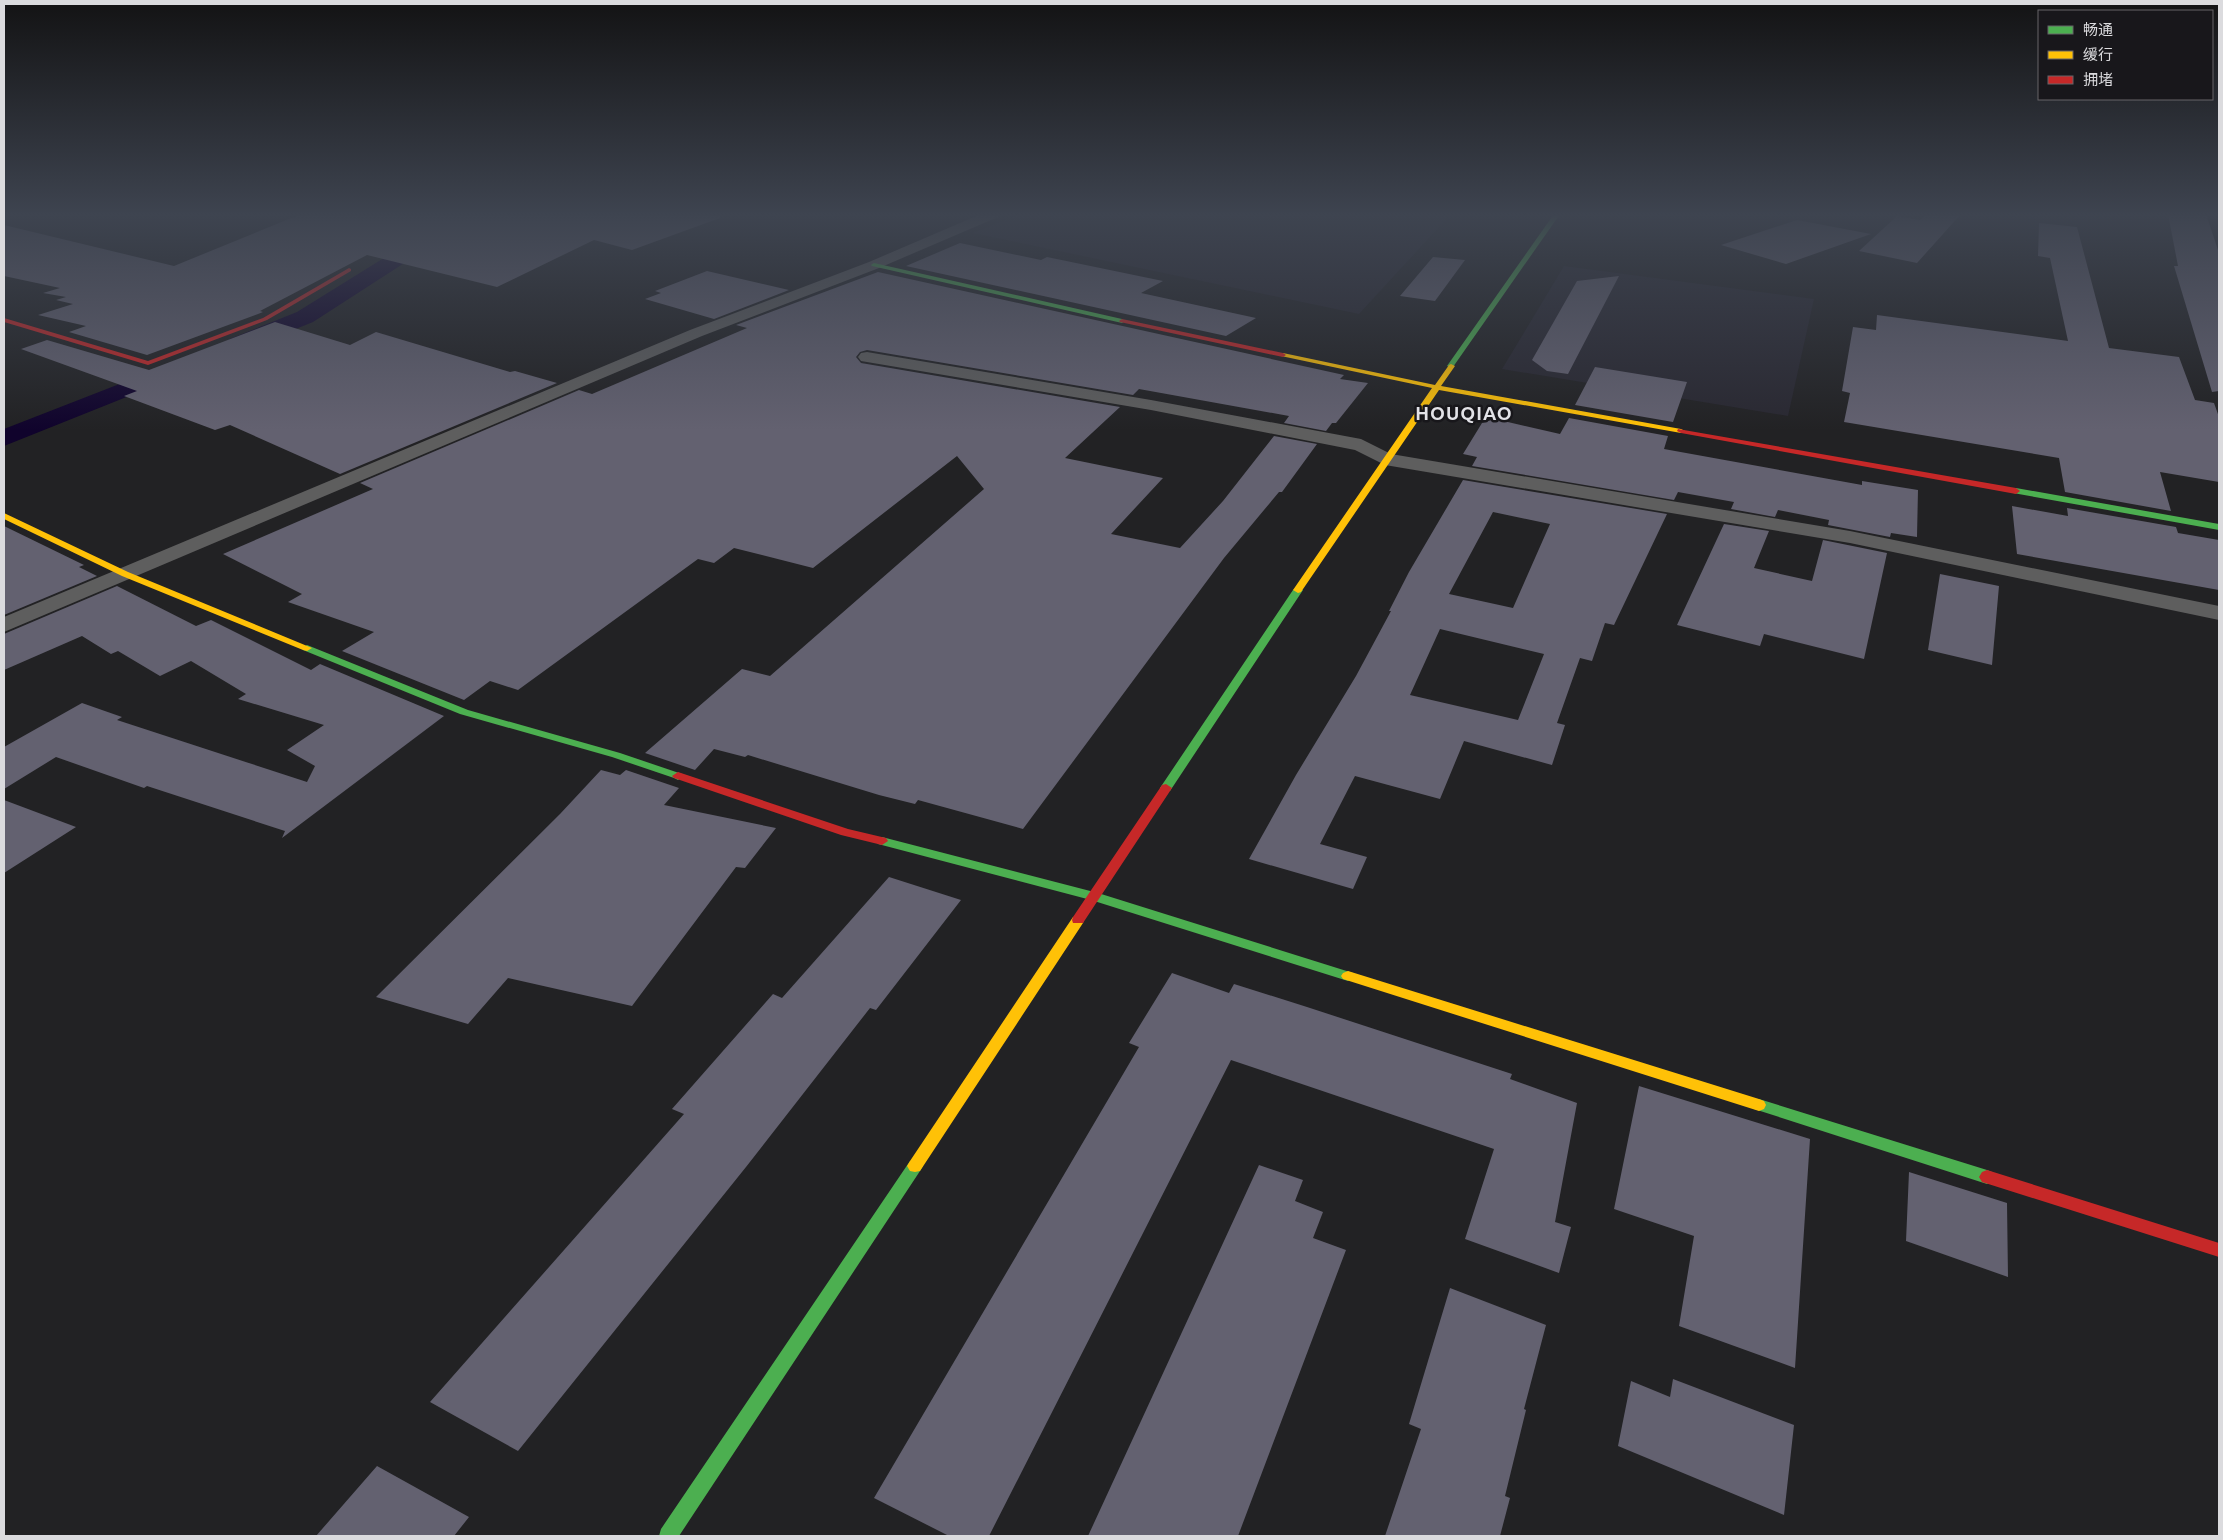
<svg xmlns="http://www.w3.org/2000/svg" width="2223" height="1540" font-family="Ubuntu,'Noto Sans SC',sans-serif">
<rect width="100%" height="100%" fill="#222224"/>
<!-- built -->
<path fill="#292831" d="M 1020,214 L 1451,214 L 1359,314 L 973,233 Z
M 1564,266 L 1814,299 L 1788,416 L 1502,369 Z"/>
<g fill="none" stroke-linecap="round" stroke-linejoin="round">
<!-- canal -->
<path fill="#10032c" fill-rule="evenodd" d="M 436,228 L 443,230 L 445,234 L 443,238 L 313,322 L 246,349 L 238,351 L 230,349 L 227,344 L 230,339 L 297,312 L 429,230 Z
M 176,362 L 184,364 L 188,369 L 184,374 L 4,446 L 4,429 Z"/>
</g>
<!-- building -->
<path fill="#636170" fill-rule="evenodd" d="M 301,214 L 720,214 L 720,218 L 632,250 L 594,240 L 497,287 L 367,255 L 260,311 L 263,312 L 258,314 L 147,355 L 69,332 L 86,326 L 38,315 L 73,304 L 56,300 L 66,297 L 43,293 L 60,288 L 4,276 L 4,225 L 174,266 Z
M 1926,214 L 1961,214 L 1917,263 L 1859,251 L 1897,216 L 1920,220 Z
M 2168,214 L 2206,214 L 2219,253 L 2219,391 L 2212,392 L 2174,266 L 2178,266 Z
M 1797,220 L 1871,234 L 1786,264 L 1721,245 Z
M 2039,223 L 2077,227 L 2109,348 L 2179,357 L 2195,400 L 2214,403 L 2219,417 L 2219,482 L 2160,472 L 2171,511 L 2065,492 L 2059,458 L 1844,422 L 1850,393 L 1842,391 L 1853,327 L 1876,330 L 1877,315 L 2068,341 L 2050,258 L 2038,256 Z
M 960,243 L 1041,260 L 1047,257 L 1163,281 L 1141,293 L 1256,318 L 1226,336 L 906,266 Z
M 1433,257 L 1465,260 L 1435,301 L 1400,296 Z
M 707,271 L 789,290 L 714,319 L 645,299 L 661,293 L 655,291 Z
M 878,272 L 1344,375 L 1340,379 L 1368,383 L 1336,423 L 1332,423 L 1326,431 L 1284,423 L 1289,416 L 1139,389 L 1133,395 L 867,350 L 860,352 L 856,357 L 861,363 L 1120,407 L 1065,458 L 1163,478 L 1111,534 L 1180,548 L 1223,501 L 1274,436 L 1317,444 L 1282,492 L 1279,492 L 1224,558 L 1023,829 L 918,800 L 915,804 L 879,795 L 748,755 L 745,757 L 714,749 L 695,770 L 645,753 L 742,669 L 770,676 L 984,489 L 957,456 L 813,568 L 734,548 L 714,563 L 698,559 L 518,690 L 490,681 L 464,700 L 342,651 L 374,632 L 288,602 L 302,594 L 223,554 L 373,489 L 360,483 L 579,390 L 592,394 L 747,328 L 736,325 Z
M 1619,276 L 1568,374 L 1547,371 L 1532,360 L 1577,281 Z
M 275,322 L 350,345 L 376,332 L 510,372 L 515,371 L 557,383 L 340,474 L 230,425 L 215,430 L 124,396 L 137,391 L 21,349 L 47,340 L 149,370 Z
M 1595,367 L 1687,382 L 1673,422 L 1575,405 Z
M 1569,418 L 1668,436 L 1664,449 L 1862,485 L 1862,481 L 1918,490 L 1917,537 L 1891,533 L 1890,537 L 1828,525 L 1829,520 L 1778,510 L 1775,517 L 1731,509 L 1734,502 L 1678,492 L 1674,500 L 1472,466 L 1477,457 L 1463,454 L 1482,423 L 1495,419 L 1560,434 Z
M 1463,480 L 1667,514 L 1614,625 L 1605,623 L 1592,661 L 1580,658 L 1557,723 L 1565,725 L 1552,765 L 1464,741 L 1440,799 L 1355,776 L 1320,844 L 1367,857 L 1353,889 L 1249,859 L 1296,775 L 1356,676 L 1391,611 L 1389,611 L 1409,572 ZM 1493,512 L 1550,524 L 1513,608 L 1449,594 ZM 1440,629 L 1544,654 L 1518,720 L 1410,695 Z
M 2012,506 L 2068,516 L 2067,508 L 2176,527 L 2178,533 L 2219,540 L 2219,590 L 2017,554 Z
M 1724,524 L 1769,531 L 1754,568 L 1812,581 L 1823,540 L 1887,553 L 1864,659 L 1764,634 L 1760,646 L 1677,625 Z
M 4,526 L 84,565 L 79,567 L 97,576 L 4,615 Z
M 1940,574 L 1999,586 L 1992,665 L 1928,650 Z
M 117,586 L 196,626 L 211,620 L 311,670 L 320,664 L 444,716 L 282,838 L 285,831 L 147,786 L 144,788 L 56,757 L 4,789 L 4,747 L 82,703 L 122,717 L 117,720 L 307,782 L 315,766 L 287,750 L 324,725 L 238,699 L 246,694 L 191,661 L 160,676 L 118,651 L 111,654 L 82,636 L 4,670 L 4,634 Z
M 601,770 L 620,775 L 626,770 L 679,788 L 664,805 L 776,828 L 745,868 L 736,867 L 632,1006 L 508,978 L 468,1024 L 376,997 L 560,814 Z
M 4,800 L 76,827 L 4,873 Z
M 889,877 L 961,900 L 876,1010 L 870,1008 L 746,1167 L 518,1451 L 430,1402 L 684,1114 L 672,1109 L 773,994 L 782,998 Z
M 1172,973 L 1229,993 L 1234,984 L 1307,1007 L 1512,1074 L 1510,1079 L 1577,1103 L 1555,1222 L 1571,1227 L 1559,1273 L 1465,1239 L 1494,1149 L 1231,1060 L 989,1536 L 949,1536 L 874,1498 L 1139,1047 L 1129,1043 Z
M 1639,1086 L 1810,1139 L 1795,1368 L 1679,1326 L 1694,1236 L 1614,1209 Z
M 1259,1165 L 1303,1180 L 1295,1201 L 1323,1212 L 1313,1238 L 1346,1250 L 1238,1536 L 1088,1536 Z
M 1909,1172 L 2007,1203 L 2008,1277 L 1906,1241 Z
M 1450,1288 L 1546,1325 L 1524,1409 L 1526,1410 L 1505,1496 L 1510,1498 L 1500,1536 L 1385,1536 L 1421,1429 L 1409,1424 Z
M 1673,1379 L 1794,1425 L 1784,1515 L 1618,1446 L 1631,1381 L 1670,1397 Z
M 377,1466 L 469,1517 L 454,1536 L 316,1536 Z"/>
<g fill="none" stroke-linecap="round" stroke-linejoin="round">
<!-- street -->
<path fill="#5e5e5e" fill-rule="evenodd" d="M 981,214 L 1000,214 L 998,217 L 879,268 L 702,336 L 4,632 L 4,617 L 690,330 L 869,262 Z
M 867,352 L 1151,400 L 1361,439 L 1391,454 L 1850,531 L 2219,606 L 2219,620 L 1850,543 L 1385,465 L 1355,450 L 1151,410 L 861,361 L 858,357 L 861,353 Z"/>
<!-- fast -->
<path fill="#4caf50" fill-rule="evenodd" d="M 1554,214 L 1560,214 L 1453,367 L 1449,367 L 1447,366 Z
M 874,263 L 1122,319 L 1125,321 L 1122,323 L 872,266 L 871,265 Z
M 2016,488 L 2219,524 L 2219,530 L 2013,493 L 2012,491 Z
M 1298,587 L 1303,590 L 1170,791 L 1162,791 L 1160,788 L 1162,785 L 1293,590 Z
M 307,645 L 468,710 L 620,753 L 682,774 L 684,776 L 678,780 L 674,778 L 612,757 L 460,714 L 303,650 L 302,648 Z
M 882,837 L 1098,893 L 1353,973 L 1355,976 L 1353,979 L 1348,981 L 1091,900 L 878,844 L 876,841 L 878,838 Z
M 1759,1099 L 1987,1170 L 1992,1172 L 1995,1177 L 1992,1182 L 1987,1184 L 1754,1109 L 1752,1105 L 1754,1101 Z
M 915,1160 L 920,1161 L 923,1166 L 920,1171 L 679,1536 L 659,1536 L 661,1529 L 910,1161 Z"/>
<!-- slow -->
<path fill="#ffc107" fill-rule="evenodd" d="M 1283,353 L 1435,385 L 1449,365 L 1451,364 L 1455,366 L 1441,386 L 1681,429 L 1685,431 L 1681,433 L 1439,390 L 1301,592 L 1298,593 L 1293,590 L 1432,388 L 1281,356 L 1281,354 Z
M 4,513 L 128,572 L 312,648 L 307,651 L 303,650 L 122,576 L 4,519 Z
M 1078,916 L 1083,917 L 1084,920 L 1083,923 L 920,1171 L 915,1172 L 910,1171 L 907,1166 L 910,1161 L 1073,917 Z
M 1348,971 L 1759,1099 L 1764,1101 L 1766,1105 L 1764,1109 L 1759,1111 L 1343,979 L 1341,976 L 1343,973 Z"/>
<!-- jam -->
<path fill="#c62828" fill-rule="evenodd" d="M 349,268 L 351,269 L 351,271 L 267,320 L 148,365 L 4,322 L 4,318 L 148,361 L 263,318 Z
M 1122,319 L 1283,353 L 1286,355 L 1283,357 L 1120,322 L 1119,321 Z
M 1678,429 L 2016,488 L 2020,491 L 2016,494 L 1681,433 L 1677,431 Z
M 678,772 L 848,829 L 886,838 L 888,841 L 882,845 L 841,835 L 674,778 L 672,776 Z
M 1166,784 L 1172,788 L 1083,923 L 1073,923 L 1072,920 L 1073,917 L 1162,785 Z
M 1987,1170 L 2219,1243 L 2219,1257 L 1982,1182 L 1979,1177 L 1982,1172 Z"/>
</g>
<!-- sky -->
<linearGradient id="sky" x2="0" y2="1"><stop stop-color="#131314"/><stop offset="0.5" stop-color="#3e4450"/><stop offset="1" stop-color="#3e4450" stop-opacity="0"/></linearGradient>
<rect width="2223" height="430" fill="url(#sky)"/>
<g text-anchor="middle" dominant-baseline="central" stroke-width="5" stroke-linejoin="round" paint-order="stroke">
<!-- far-district labels -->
<g font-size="19" font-weight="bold" letter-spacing="1" fill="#e3e3e8" stroke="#18171b">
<text x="1464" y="413">HOUQIAO</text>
</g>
</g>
<!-- border -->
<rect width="2223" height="1540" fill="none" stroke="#dbdbde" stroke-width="10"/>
<!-- legend -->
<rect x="2038" y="10" width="175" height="90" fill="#18171b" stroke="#666569"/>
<rect x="2048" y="26" width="25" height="8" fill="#4caf50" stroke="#666569"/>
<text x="2083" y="35" font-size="15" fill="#dbdbde">畅通</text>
<rect x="2048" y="51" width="25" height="8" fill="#ffc107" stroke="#666569"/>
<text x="2083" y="60" font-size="15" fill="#dbdbde">缓行</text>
<rect x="2048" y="76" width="25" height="8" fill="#c62828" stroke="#666569"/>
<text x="2083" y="85" font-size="15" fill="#dbdbde">拥堵</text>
</svg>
